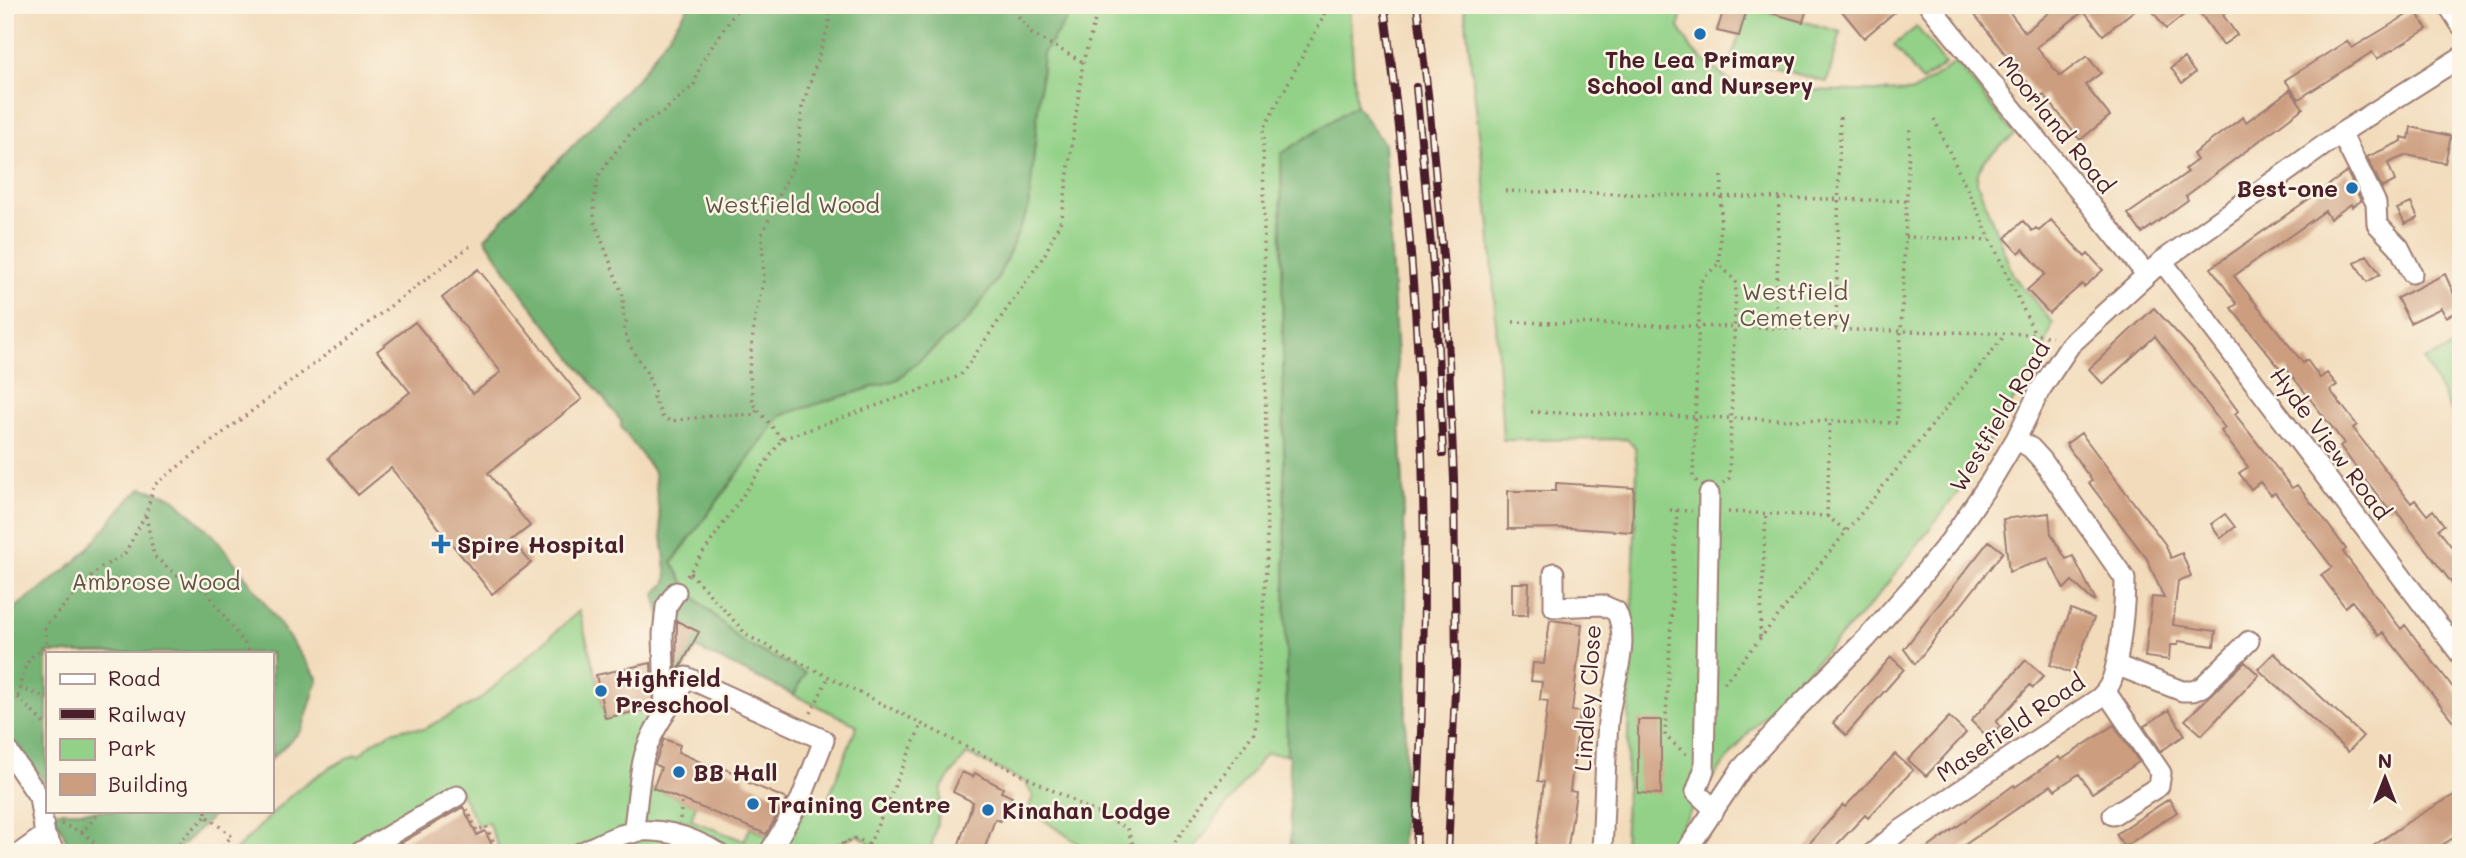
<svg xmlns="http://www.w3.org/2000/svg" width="2466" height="858" font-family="Mali,sans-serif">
<rect width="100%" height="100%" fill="#fcf5e5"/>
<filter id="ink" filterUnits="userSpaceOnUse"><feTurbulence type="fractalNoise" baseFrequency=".0143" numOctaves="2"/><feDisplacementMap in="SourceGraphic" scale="14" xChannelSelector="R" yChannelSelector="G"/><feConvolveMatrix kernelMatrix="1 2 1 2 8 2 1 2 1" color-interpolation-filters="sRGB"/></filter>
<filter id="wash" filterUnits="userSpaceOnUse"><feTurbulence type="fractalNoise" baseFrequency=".00686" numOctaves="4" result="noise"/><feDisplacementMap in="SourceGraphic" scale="28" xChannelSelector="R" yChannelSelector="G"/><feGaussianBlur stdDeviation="1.57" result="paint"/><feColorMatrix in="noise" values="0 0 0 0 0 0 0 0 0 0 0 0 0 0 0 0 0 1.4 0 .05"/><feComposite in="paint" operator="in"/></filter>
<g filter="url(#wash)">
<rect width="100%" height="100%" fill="#f2dbbb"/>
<!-- green -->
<path fill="#92d187" stroke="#6e7859" stroke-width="2" d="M 1077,5 L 1349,5 L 1356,105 L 1281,155 L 1287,755 L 1266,753 L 1190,853 L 1092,853 L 1028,809 L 1033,796 L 1025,782 L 967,754 L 942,787 L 939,814 L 930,853 L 878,853 L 871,844 L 858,835 L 818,853 L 776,853 L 808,803 L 824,809 L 857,725 L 794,695 L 804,673 L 742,642 L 689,592 L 672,563 L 781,415 L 896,380 L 968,320 L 997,280 L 1029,207 L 1043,53 Z
M 1464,5 L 1683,5 L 1679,27 L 1693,51 L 1739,89 L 1913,92 L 1956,62 L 2015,135 C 1999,148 1976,160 1977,182 L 2014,277 L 2053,323 L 2044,350 L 1959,491 L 1873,602 L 1750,731 L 1708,784 L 1664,853 L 1624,853 L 1637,470 L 1635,448 L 1627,439 L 1503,440 L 1490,226 Z
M 1743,5 L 1841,32 L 1827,82 L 1732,57 L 1745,16 L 1724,10 Z
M 1917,27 L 1945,64 L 1922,81 L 1894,45 Z
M 2461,344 L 2461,429 L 2424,360 Z
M 579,611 L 596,675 L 605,718 L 663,707 L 640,746 L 632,753 L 636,756 L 630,827 L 566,853 L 501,853 L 488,822 L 478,826 L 459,789 L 349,853 L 232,853 C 255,834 273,810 295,792 C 314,776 334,765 356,754 L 358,756 L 374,742 L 392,732 L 407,728 L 424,729 L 479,700 Z
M 653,788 L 696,805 L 691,820 L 744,841 L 750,828 L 772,837 L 762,853 L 730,853 L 707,838 L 639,825 Z
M 654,837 L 705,853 L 596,853 L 620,844 Z"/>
<!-- forest -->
<path fill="#75b374" stroke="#606950" stroke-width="2" d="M 690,5 L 1077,5 L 1043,53 L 1029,207 L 997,280 L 968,320 L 896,380 L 781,415 L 672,562 L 689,592 L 742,642 L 805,673 L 794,695 L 696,648 L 681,675 L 668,669 L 667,641 L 655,594 L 666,583 L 667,577 L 654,472 L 621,427 L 621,421 L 523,295 L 485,238 L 639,76 Z
M 1356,105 L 1384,143 C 1399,379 1415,616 1401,853 L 1291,853 L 1289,756 L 1287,755 L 1281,154 Z
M 142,488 L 172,497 L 215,537 L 257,592 L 318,679 L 302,730 L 271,759 L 271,653 L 47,653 L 47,789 L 39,774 L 5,731 L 5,616 C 31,594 61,577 85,552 C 106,530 118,507 142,488 Z
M 53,811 L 218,811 L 174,853 L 72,853 Z"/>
<g id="blocks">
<!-- building -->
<path fill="#cc9d7f" d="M 1725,5 L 1748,5 L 1739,36 L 1717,31 Z
M 1760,5 L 1808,5 L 1803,22 L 1760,10 Z
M 1837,5 L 1903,5 L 1864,38 Z
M 1967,5 L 2004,5 L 2025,32 L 2058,5 L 2141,5 L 2103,35 L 2084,11 L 2037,47 L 2060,76 L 2087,56 L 2101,73 L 2085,85 L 2110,116 L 2080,140 L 2044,95 L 2040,98 Z
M 2148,5 L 2232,5 L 2223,15 L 2237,35 L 2223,45 L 2195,6 L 2166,29 Z
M 2415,10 L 2427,29 L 2377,59 L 2372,52 L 2299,99 L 2285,80 L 2347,41 L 2352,48 Z
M 2184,58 L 2195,73 L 2182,83 L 2171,68 Z
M 2290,90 L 2303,108 L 2186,196 L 2188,200 L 2142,233 L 2128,214 L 2188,172 L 2185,169 L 2197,160 L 2193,154 L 2243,117 L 2246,122 Z
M 2411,127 L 2451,136 L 2445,163 L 2407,155 L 2388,163 L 2395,181 L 2382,188 L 2367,157 L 2402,141 L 2402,137 L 2409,139 Z
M 2347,172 L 2361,201 L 2352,207 L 2351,204 L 2330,219 L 2325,211 L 2234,276 L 2303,363 L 2307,360 L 2320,378 L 2327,373 L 2337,385 L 2330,390 L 2357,425 L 2353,428 L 2411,503 L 2415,500 L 2427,515 L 2433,510 L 2444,525 L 2438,529 L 2461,559 L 2461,595 L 2393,507 L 2389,510 L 2351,461 L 2340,446 L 2344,443 L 2286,368 L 2282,371 L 2231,308 L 2237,304 L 2211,268 Z
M 2411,203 L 2418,218 L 2405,224 L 2397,209 Z
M 2051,220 L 2085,257 L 2088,254 L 2103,270 L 2084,287 L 2082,284 L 2049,313 L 2027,290 L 2045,274 L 2023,249 L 2019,253 L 2005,238 L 2023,221 L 2032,231 L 2036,228 L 2039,231 Z
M 2367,255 L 2380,274 L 2367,282 L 2355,263 Z
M 478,269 L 582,399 L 488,473 L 530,526 L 512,540 L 531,563 L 492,594 L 391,468 L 358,495 L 328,458 L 410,392 L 377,351 L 415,322 L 473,394 L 501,372 L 442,298 Z
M 2445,274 L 2461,310 L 2446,317 L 2441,308 L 2410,323 L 2397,298 Z
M 2154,308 L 2192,349 L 2238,411 L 2235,414 L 2292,488 L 2297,485 L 2324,519 L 2346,549 L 2343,552 L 2401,629 L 2405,625 L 2461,698 L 2461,731 L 2383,632 L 2379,636 L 2352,601 L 2345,607 L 2321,575 L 2332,567 L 2275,493 L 2271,495 L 2260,482 L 2251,489 L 2239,473 L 2248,467 L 2221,431 L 2225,428 L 2155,336 L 2103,384 L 2089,369 Z
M 2081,433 L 2165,544 L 2171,558 L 2182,553 L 2191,576 L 2178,581 L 2173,625 L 2216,631 L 2214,646 L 2178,641 L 2178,645 L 2170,645 L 2169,660 L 2145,657 L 2152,597 L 2164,598 L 2147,559 L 2089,483 L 2092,481 L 2066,444 Z
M 1556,483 L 1634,488 L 1632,532 L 1569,528 L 1508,529 L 1508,491 L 1556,491 Z
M 2049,513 L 2051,534 L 2066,559 L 2073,556 L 2095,599 L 2093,601 L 2072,581 L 2064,589 L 2048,558 L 2009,572 L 2003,519 Z
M 2225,514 L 2235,527 L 2221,538 L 2211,524 Z
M 1989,541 L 2003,552 L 1915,664 L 1904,649 Z
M 1512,583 L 1529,583 L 1528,615 L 1512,615 Z
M 2071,609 L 2094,618 L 2073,674 L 2050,665 Z
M 1550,620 L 1582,624 L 1572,711 L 1580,712 L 1570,791 L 1576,792 L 1567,853 L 1535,853 L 1544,782 L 1538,781 L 1548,701 L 1540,700 L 1542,682 L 1531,681 L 1533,663 L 1544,664 Z
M 677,621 L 699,632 L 681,666 L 676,670 Z
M 2274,653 L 2363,736 L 2348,752 L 2258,669 Z
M 1891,657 L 1904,669 L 1846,735 L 1833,723 Z
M 2026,660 L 2044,676 L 2033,688 L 2030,685 L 1996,722 L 2000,726 L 1989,738 L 1971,721 Z
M 2245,662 L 2259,675 L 2202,735 L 2185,720 Z
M 651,663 L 653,708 L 605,718 L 596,675 Z
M 2169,710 L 2185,735 L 2161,751 L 2144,726 Z
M 1949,717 L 1966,733 L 1926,776 L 1908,760 Z
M 1638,720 L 1661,720 L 1661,794 L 1638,793 Z
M 2114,725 L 2139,762 L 2092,793 L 2079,774 L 2055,790 L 2051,785 L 1953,853 L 1921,853 L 2014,785 L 2015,787 L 2059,757 L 2061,760 Z
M 664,739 L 680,745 L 678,752 L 714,768 L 715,765 L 745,777 L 744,781 L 787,799 L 766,834 L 653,788 L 661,768 L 655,764 Z
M 1895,754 L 1913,770 L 1868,818 L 1865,815 L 1829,853 L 1801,853 L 1843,805 L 1845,807 Z
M 962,772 L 973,777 L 975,773 L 1003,788 L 1001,792 L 1012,797 L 1000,821 L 995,819 L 983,853 L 956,853 L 973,802 L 953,792 Z
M 2461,791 L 2461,833 L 2429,853 L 2363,853 L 2411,820 Z
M 2169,799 L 2177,812 L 2124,847 L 2116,834 Z
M 463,807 L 477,835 L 485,831 L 496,853 L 384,853 Z"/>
</g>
</g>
<g filter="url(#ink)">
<use href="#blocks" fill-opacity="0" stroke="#9e7d73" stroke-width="2"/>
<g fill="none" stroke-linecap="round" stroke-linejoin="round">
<!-- minor casing -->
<g stroke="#9e7d73" stroke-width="23">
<path id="minor" d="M 1929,5 L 2146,274
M 2448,5 L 2461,25
M 2341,133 L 2376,203 L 2377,224 L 2399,247 L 2412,273
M 2162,261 L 2461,655
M 1709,494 L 1704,770 L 1696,792 L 1714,809
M 1554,573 L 1554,607 L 1602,605 L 1616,611 C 1632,644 1611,687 1608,722 C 1605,766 1604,809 1602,853
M 2116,665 L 2182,691 L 2193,691 L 2202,687 L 2249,641
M 2106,692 L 2161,773 L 2159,786 L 2113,815
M 665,711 L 663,634 L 666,607 L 676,592
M 5,747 L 39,797 L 45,835 L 55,853
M 633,833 C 637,809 638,784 643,761 C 650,729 673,705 686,677 L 824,740 L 801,799 L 769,853
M 20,853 L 45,835
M 359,853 L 457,796
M 580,853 C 594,847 607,839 621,835 C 654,824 690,836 718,853
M 1685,853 L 1742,768 L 1794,711 L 1867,638 L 1919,579 L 1950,541 L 1992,479 L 2016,439 L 2040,390 L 2070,345 L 2162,261 L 2341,133 L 2461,57
M 1873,853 L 1898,832 L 2098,699 C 2104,694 2108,689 2111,682 C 2120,660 2125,603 2125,579 L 2042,460 L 2031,448 L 2016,439"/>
</g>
<!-- path -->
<path stroke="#9e7d73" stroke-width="3.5" stroke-dasharray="2 5" stroke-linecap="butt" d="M 740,5 L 701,63 L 694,85 L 663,112 L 635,128 L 609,160 L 598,177 L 594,201 L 594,220 L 623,296 L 623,314 L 626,321 L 624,330 L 630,346 L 645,369 L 655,393 L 653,397 L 663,418 L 671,421 L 718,415 L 754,415 L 758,409
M 1010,5 L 1032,34 L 1083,62
M 1934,119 L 2035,334
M 1722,176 L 1719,263 L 1736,282 L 1729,478 L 1723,483
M 1505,191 L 1906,201
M 1905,237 L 1990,240
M 1513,322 L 2035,334 L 2052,337
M 1776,327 L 1779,198
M 1836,329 L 1840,113
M 1531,412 L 1897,423 L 1910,125
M 782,439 L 753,403 L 749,369 L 755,317 L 764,280 L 762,234 L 798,154 L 802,108 L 829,24 L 830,5
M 1697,482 L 1693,477 L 1700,282 L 1719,263
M 1670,510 L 1692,511
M 1677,510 L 1665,736 L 1686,754
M 1728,512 L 1827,516 L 1830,421
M 146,516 L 154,556 L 180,578 L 206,591 L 251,653
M 1827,516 L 1846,531
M 690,573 L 748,636 L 1127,828 L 1136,853
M 687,576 L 782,439 L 960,376 L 1044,256 L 1062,218 L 1083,62 L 1097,13 L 1102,5
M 1760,637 L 1766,514
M 1724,683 L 2005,335
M 20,688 L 47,698
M 18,697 L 47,727
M 5,700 L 18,697 C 20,687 22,674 27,664 C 34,647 54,654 44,630 L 48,623 L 100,568 L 124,555 L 146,514 L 154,485 L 470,246
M 811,713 L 829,676
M 467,809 L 477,831 L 486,826 L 499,853
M 101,811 L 82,832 L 106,853
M 206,811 L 206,816 L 232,836 L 216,853
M 680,819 L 682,800
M 61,824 L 82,832
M 844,842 L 848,852
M 869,845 L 922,723
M 911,847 L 913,853
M 169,853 L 206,816
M 822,853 L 856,838 L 869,845 L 872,853
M 1167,853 L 1255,731 L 1267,554 L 1263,130 L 1324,16 L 1325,5"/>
<!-- minor -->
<use href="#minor" stroke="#fff" stroke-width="19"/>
<!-- rail casing -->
<g stroke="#4a1f2b" stroke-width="8">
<path id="rail" d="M 1384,5 C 1414,224 1428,447 1423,667 C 1422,729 1418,791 1416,853
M 1417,5 L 1429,102 L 1446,290 L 1454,479 L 1456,667 L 1448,853
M 1416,87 L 1435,289 L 1443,454"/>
</g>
<!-- rail -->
<use href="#rail" stroke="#fcf5e5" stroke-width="5" stroke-dasharray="16" stroke-linecap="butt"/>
</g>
</g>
<!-- markers -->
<g fill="#1f6fb2" stroke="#fcf5e5" stroke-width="2.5">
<circle cx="1700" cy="34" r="7"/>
<circle cx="2352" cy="188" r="7"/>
<path d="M437.5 533.5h7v7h7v7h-7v7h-7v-7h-7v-7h7z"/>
<circle cx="601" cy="691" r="7"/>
<circle cx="679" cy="772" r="7"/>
<circle cx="753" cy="804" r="7"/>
<circle cx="988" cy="810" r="7"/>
</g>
<g text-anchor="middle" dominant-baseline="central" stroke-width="5" stroke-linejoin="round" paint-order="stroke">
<!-- poi labels -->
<g font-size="23" font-weight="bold" fill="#4a1f2b" stroke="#fcf5e5" text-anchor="start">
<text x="1700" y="59" text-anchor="middle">The Lea Primary<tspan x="1700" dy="26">School and Nursery</tspan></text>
<text x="2338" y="188" text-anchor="end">Best-one</text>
<text x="457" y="544">Spire Hospital</text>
<text x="615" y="678">Highfield<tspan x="615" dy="26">Preschool</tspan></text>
<text x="693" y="772">BB Hall</text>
<text x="767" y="804">Training Centre</text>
<text x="1002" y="810">Kinahan Lodge</text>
</g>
<!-- street labels -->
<g font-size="23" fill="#4a1f2b" stroke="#fcf5e5">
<text transform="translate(2057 124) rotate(51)">Moorland Road</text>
<text transform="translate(1999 416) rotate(-59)">Westfield Road</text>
<text transform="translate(2331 443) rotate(53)">Hyde View Road</text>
<text transform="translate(1587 698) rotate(-86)">Lindley Close</text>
<text transform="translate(2010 727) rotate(-34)">Masefield Road</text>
</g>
<!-- park labels -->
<g font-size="23" fill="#605447" stroke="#fcf5e5">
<text x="792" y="204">Westfield Wood</text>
<text x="1795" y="291">Westfield<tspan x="1795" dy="26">Cemetery</tspan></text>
<text x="156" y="581">Ambrose Wood</text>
</g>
</g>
<!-- margin -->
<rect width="2466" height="858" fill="none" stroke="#fcf5e5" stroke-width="28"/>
<!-- legend -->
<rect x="46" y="652" width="228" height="161" fill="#fcf5e5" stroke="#b59f9b" stroke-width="2"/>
<rect x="60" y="674" width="35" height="10" fill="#ffffff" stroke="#b59f9b" stroke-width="2"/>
<text x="108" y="686" font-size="21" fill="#4a1f2b">Road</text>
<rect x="60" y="709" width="35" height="10" fill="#4a1f2b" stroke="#b59f9b" stroke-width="2"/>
<text x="108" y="722" font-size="21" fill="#4a1f2b">Railway</text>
<rect x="60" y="739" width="35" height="21" fill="#92d187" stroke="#b59f9b" stroke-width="2"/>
<text x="108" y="756" font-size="21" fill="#4a1f2b">Park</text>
<rect x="60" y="774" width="35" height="21" fill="#cc9d7f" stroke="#b59f9b" stroke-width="2"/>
<text x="108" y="792" font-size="21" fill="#4a1f2b">Building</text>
<!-- north arrow -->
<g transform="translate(2385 778)" stroke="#fcf5e5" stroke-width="5" paint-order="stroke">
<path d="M0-5L12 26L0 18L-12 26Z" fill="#4a1f2b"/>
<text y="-10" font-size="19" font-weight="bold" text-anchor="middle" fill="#4a1f2b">N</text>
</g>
</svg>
